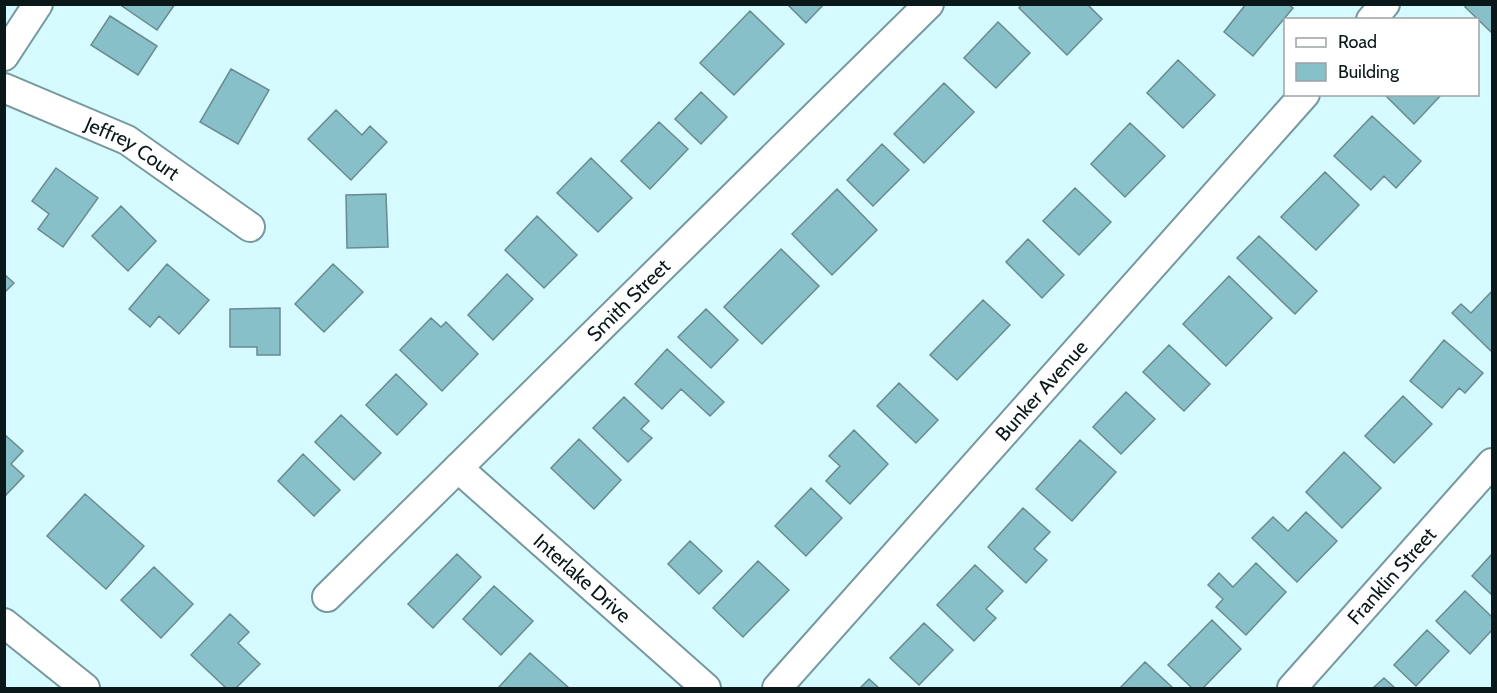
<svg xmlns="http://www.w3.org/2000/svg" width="1497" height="693" font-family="Cabin,sans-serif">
<rect width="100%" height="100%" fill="#d5faff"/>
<!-- building -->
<path fill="#87c0c8" stroke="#698b90" stroke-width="1.5" d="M 123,4 L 175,4 L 157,30 L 122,6 Z
M 787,4 L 824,4 L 806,23 Z
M 1022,4 L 1087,4 L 1102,19 L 1067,55 L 1019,8 Z
M 1246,4 L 1288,4 L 1293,8 L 1253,56 L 1224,32 Z
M 1467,4 L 1492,4 L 1492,33 L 1465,7 Z
M 750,11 L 784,44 L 734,95 L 700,63 Z
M 110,16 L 157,46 L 138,75 L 91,45 Z
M 998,22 L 1030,53 L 996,88 L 964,58 Z
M 1178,60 L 1215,95 L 1183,128 L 1147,93 Z
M 231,69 L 269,90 L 238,144 L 200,122 Z
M 944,83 L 974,112 L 924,163 L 894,134 Z
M 701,92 L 727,117 L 701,144 L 675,119 Z
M 1384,94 L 1442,94 L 1414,124 Z
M 336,110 L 362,135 L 370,126 L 387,142 L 351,180 L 308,139 Z
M 1372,116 L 1421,161 L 1396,188 L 1384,176 L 1371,190 L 1334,156 Z
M 659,122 L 688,149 L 650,189 L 621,161 Z
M 1130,123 L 1165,156 L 1125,197 L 1091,164 Z
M 882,144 L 909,170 L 873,206 L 847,180 Z
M 591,158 L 632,198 L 598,232 L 557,193 Z
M 56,168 L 98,198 L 63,247 L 38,229 L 49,214 L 32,201 Z
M 1325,172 L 1359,205 L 1316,250 L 1281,217 Z
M 1075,188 L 1111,222 L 1079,255 L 1043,221 Z
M 837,189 L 877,230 L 832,275 L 792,234 Z
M 386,194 L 388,247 L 347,248 L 346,195 Z
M 121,206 L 156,241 L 128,271 L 92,236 Z
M 537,216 L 577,255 L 544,288 L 505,250 Z
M 1259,236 L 1317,291 L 1295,314 L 1237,258 Z
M 1028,239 L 1064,275 L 1042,298 L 1006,262 Z
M 781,249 L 819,286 L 762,344 L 724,307 Z
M 167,264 L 209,300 L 179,334 L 159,316 L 150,327 L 129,309 Z
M 333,264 L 363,292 L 324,332 L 295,304 Z
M 4,274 L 14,283 L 4,293 Z
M 507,274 L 533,299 L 493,340 L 468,315 Z
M 1229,276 L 1272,318 L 1226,366 L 1183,324 Z
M 1492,291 L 1492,352 L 1452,313 L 1461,304 L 1471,313 Z
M 983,300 L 1010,325 L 957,380 L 930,355 Z
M 280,308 L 280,355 L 257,355 L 257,347 L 230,347 L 230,309 Z
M 706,309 L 738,340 L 711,368 L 678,337 Z
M 431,318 L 441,327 L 446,322 L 478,354 L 442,391 L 400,350 Z
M 1444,340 L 1483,373 L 1465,393 L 1459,388 L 1442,408 L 1410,381 Z
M 1169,345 L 1210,384 L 1184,411 L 1143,372 Z
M 667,349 L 724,402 L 710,416 L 681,389 L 662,409 L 635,384 Z
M 396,374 L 427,404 L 397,435 L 366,405 Z
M 899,383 L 938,420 L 916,443 L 877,406 Z
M 1126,392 L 1155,419 L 1121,454 L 1093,427 Z
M 1403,396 L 1432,424 L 1394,463 L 1365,436 Z
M 624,397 L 649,421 L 641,429 L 652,438 L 628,462 L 593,428 Z
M 341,415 L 381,453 L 354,480 L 315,442 Z
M 854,430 L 888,464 L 850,504 L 826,481 L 840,466 L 829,456 Z
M 4,434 L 23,451 L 11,464 L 24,476 L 4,497 Z
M 579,439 L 621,480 L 594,509 L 551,468 Z
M 1080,440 L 1116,472 L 1072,521 L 1036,489 Z
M 1344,452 L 1381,488 L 1342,528 L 1306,492 Z
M 303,454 L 340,490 L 314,516 L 278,481 Z
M 811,488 L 842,518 L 806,556 L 775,526 Z
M 85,494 L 144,546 L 106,589 L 47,536 Z
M 1023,508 L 1050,532 L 1034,549 L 1047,560 L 1026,583 L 988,547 Z
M 1306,512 L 1337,541 L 1297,582 L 1252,538 L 1273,517 L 1288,531 Z
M 690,541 L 722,571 L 699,594 L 668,564 Z
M 457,554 L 481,577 L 433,628 L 408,604 Z
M 1492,554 L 1492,595 L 1472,576 Z
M 758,561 L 789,590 L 743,637 L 713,608 Z
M 1256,563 L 1286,592 L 1246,635 L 1216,607 L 1223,599 L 1208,585 L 1219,573 L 1233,587 Z
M 975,565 L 1003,591 L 986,609 L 996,618 L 974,641 L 937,605 Z
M 154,567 L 193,604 L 161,638 L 121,600 Z
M 494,586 L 533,621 L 501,655 L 463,619 Z
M 1465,591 L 1492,617 L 1492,630 L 1470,654 L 1436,621 Z
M 230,614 L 249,632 L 238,643 L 260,664 L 236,688 L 226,688 L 191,655 Z
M 1212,620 L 1241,649 L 1203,688 L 1192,688 L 1168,665 Z
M 924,623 L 953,650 L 919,685 L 890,658 Z
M 1427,630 L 1449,651 L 1416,686 L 1394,665 Z
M 530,653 L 569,688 L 498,688 Z
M 1145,662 L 1173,688 L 1120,688 Z
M 1384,678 L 1395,688 L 1373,688 Z
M 869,679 L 879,688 L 860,688 Z"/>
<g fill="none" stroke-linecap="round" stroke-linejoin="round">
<!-- minor casing -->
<g stroke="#77999e" stroke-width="32">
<g id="minor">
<path d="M 1371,20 L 1385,4"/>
<path d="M 4,56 L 38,4"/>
<path id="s1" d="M 4,88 L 127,140 L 250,227"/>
<path id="s2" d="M 458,468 L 706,688"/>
<path id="s3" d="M 327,597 L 929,4"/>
<path d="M 4,623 L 85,688"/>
<path id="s4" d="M 777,688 L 1305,94"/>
<path id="s5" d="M 1292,688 L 1492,463"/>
</g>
</g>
<!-- minor -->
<use href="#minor" stroke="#fff" stroke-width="28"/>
</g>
<g text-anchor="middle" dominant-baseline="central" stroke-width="4.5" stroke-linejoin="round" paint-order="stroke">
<!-- street labels -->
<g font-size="20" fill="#0a181a" stroke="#fff">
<text stroke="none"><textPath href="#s1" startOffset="142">Jeffrey Court</textPath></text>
<text stroke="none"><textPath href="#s3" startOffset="423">Smith Street</textPath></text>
<text stroke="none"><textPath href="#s4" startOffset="398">Bunker Avenue</textPath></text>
<text stroke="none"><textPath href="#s5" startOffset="150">Franklin Street</textPath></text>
<text stroke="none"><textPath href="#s2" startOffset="166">Interlake Drive</textPath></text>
</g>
</g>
<!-- border -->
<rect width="1497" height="693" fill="none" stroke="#0a181a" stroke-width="12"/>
<!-- legend -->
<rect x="1284" y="18" width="195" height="78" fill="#ffffff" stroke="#9da3a3" stroke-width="1.5"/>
<rect x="1296" y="38" width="30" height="9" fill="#ffffff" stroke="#9da3a3" stroke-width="1.5"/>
<text x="1338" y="48" font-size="18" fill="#0a181a">Road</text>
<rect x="1296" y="63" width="30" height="18" fill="#87c0c8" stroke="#9da3a3" stroke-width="1.5"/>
<text x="1338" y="78" font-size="18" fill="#0a181a">Building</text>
</svg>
